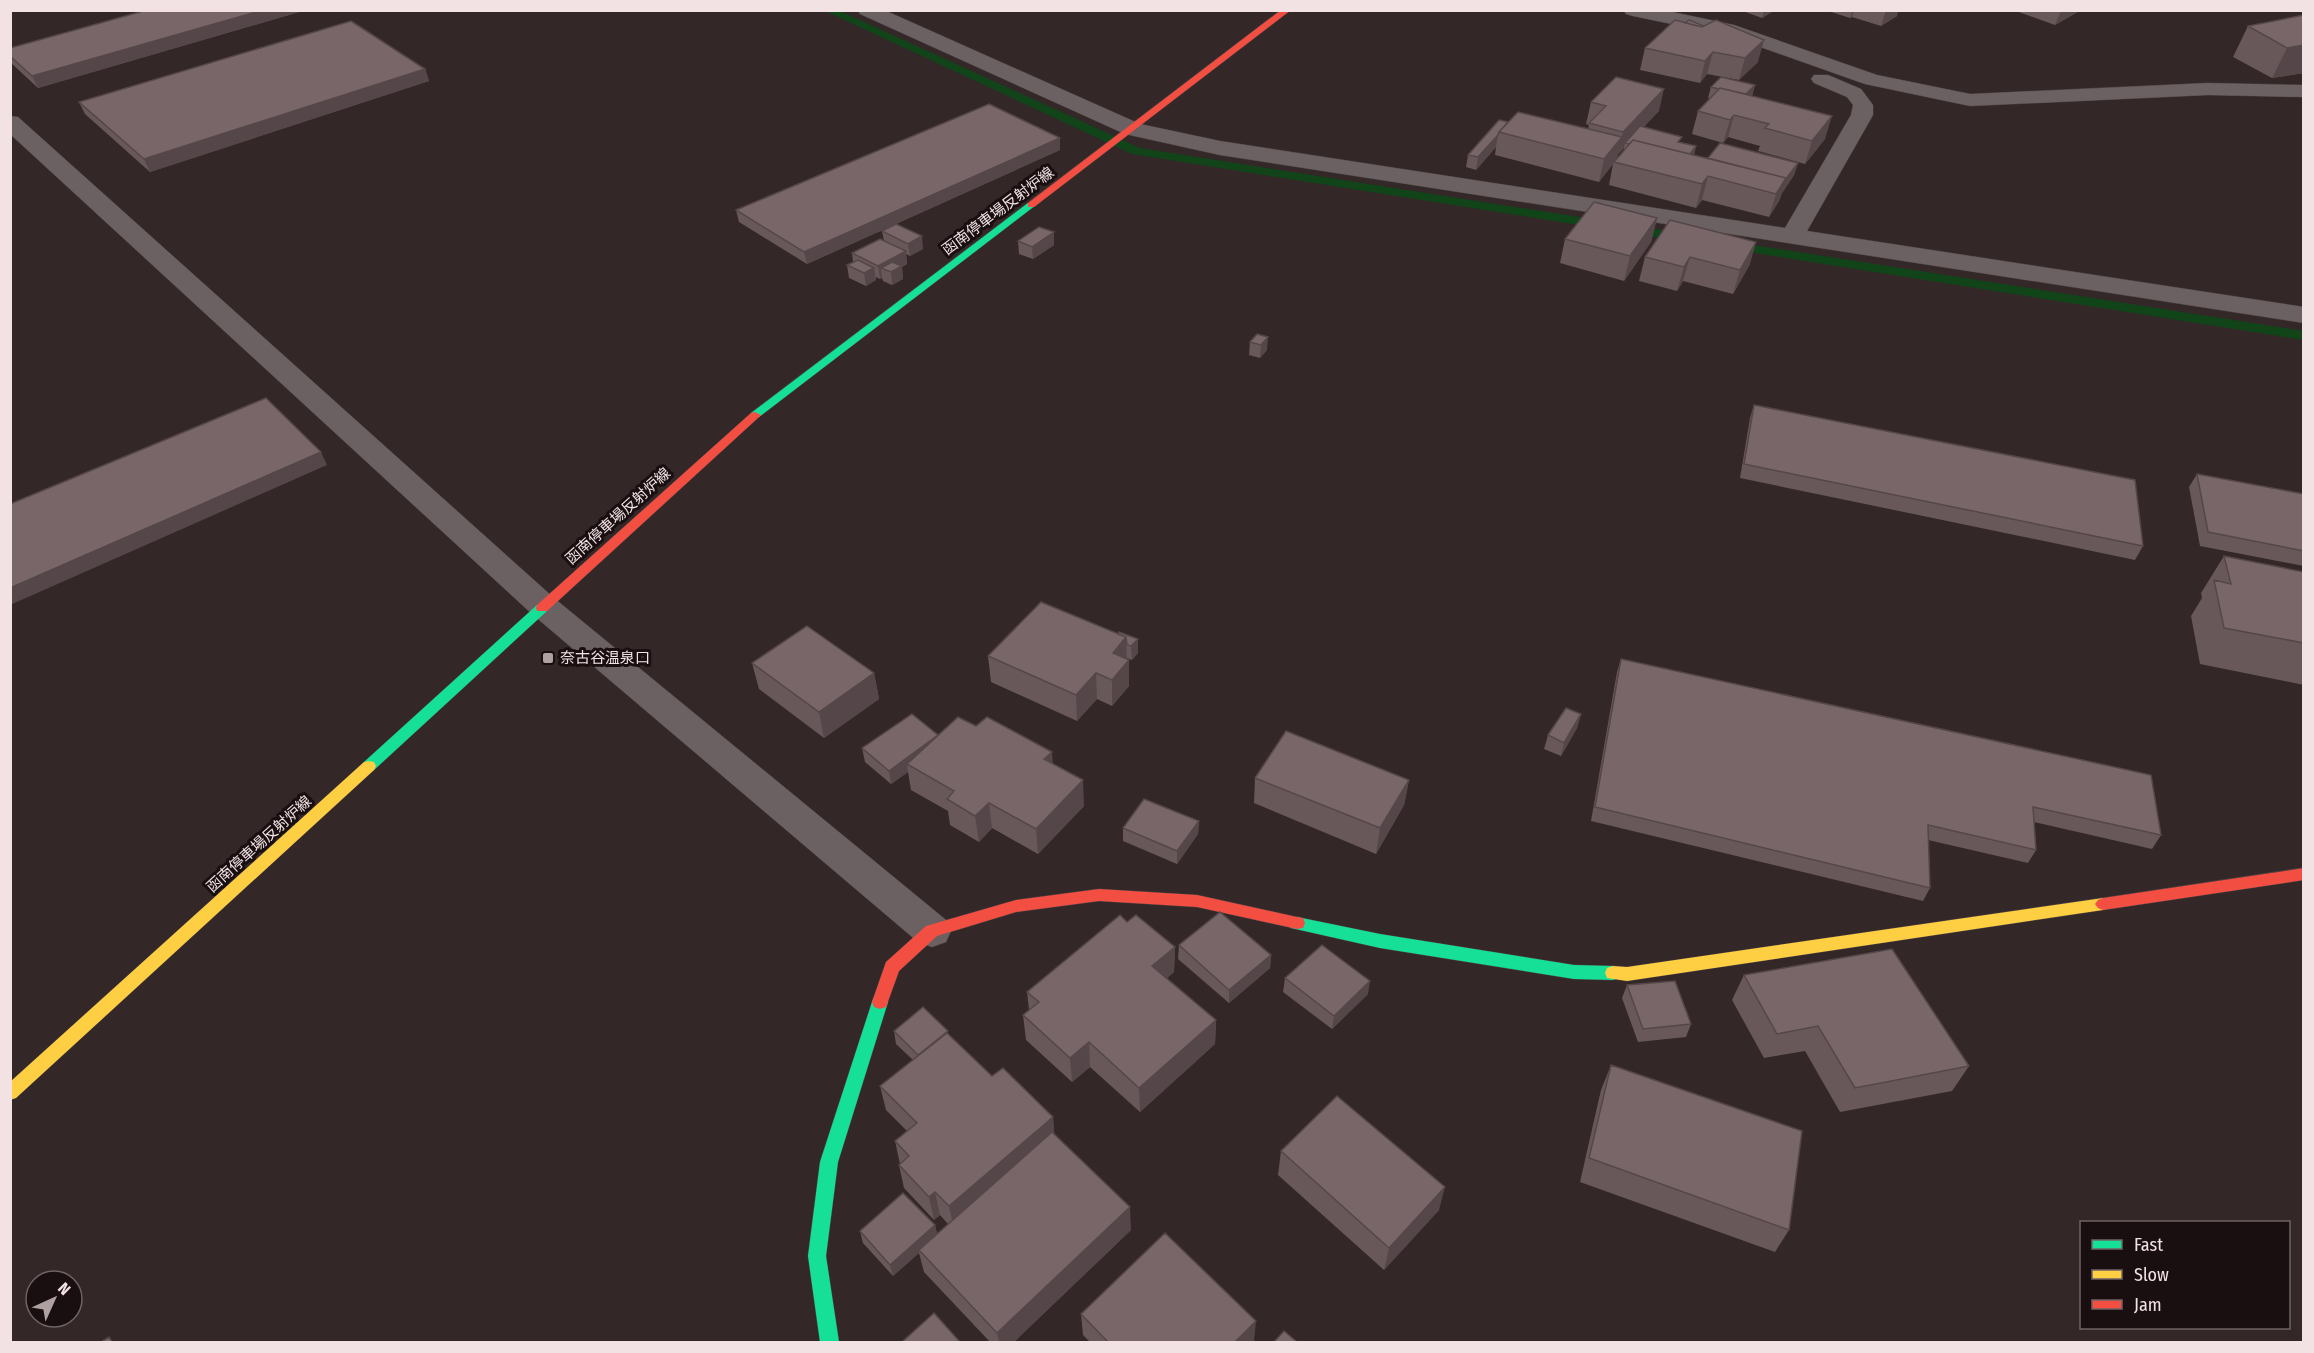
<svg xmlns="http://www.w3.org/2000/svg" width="2314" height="1353" font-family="'Fira Sans Condensed','Noto Sans JP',sans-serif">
<rect width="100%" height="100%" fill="#332728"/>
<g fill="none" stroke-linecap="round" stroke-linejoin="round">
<!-- stream -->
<path fill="#12441a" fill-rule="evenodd" d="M 823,10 L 838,10 L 1140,148 L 1687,234 L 1694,238 L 1687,242 L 1132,154 Z
M 1728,241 L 2304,331 L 2304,340 L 1723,248 L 1721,245 L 1723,242 Z"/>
<!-- street casing -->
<g stroke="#4d4344" stroke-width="1">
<path id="street" d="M 858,10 L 884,10 L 1140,124 L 1220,141 L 1785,228 L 1851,115 L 1853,105 L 1847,97 L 1814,83 L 1811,79 L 1814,75 L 1828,75 L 1861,89 L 1873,105 L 1873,115 L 1807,231 L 2304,307 L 2304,323 L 1220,155 L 1125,134 L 860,14 Z
M 1624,10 L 1663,10 L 1734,25 L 1877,75 L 1970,94 L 2208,83 L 2304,85 L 2304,97 L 2208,95 L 1970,106 L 1865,84 L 1729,36 L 1633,16 L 1626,14 Z
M 10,116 L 18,117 L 554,598 L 946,920 L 951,931 L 946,942 L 932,947 L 918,942 L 532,614 L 10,134 Z"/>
</g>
<!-- fast casing -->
<g stroke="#4d4344" stroke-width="1">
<path id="fast" d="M 1028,203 L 1036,205 L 759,417 L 751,417 L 751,413 Z
M 542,604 L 547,605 L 548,608 L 547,611 L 374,770 L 364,770 L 362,766 L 364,762 L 537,605 Z
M 1297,917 L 1380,934 L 1574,965 L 1613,966 L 1619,968 L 1621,973 L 1619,978 L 1613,980 L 1574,979 L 1380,948 L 1291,928 L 1289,923 L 1291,918 Z
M 880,995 L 886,997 L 888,1002 L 838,1162 L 826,1256 L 839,1342 L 820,1342 L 808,1256 L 820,1162 L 872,1002 L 874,997 Z"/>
</g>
<!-- slow casing -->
<g stroke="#4d4344" stroke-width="1">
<path id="slow" d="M 369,761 L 374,762 L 376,766 L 374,770 L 16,1098 L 10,1100 L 10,1082 L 364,762 Z
M 2103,898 L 2108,900 L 2111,904 L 2108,908 L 2103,910 L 1627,981 L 1607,978 L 1605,973 L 1607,968 L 1613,966 L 1627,967 Z"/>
</g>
<!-- jam casing -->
<g stroke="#4d4344" stroke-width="1">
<path id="jam" d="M 1281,10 L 1291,10 L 1034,207 L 1028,207 L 1028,203 Z
M 755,412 L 761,415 L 759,417 L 547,611 L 537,611 L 536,608 L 537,605 L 751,413 Z
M 2304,868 L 2304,880 L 2103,910 L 2098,908 L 2095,904 L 2098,900 L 2103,898 Z
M 1099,889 L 1197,895 L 1297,917 L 1303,918 L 1305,923 L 1303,928 L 1297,929 L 1197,907 L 1099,901 L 1016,912 L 937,936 L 899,971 L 886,1007 L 880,1009 L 874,1007 L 872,1002 L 886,962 L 926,926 L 1016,900 Z"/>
</g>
<!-- street -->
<use href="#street" fill="#6b6162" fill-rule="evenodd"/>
<!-- fast -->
<use href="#fast" fill="#16e098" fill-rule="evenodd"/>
<!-- slow -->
<use href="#slow" fill="#ffcf43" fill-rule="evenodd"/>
<!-- jam -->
<use href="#jam" fill="#f24e42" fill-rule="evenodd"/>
</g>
<!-- wall -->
<path fill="#685859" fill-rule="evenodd" d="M 147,10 L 306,10 L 38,88 L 10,62 L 10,48 Z
M 1740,10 L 1775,10 L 1762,18 Z
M 1825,10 L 1898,10 L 1897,16 L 1881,26 L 1852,17 L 1850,18 Z
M 2013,10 L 2081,10 L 2055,25 Z
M 2304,15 L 2304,73 L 2272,78 L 2233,57 L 2248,26 Z
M 1675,20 L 1758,62 L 1739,80 L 1707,74 L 1700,83 L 1640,70 L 1645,48 Z
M 425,69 L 429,81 L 150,172 L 85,114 L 79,102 Z
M 1755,85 L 1752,96 L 1825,139 L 1805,164 L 1758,151 L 1760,146 L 1728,137 L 1723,143 L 1692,134 L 1698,111 L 1710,99 L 1708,98 L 1711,87 Z
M 1591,102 L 1659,111 L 1643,127 L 1680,142 L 1696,146 L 1694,155 L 1708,158 L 1798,163 L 1794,175 L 1782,193 L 1779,201 L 1769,217 L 1702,200 L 1696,208 L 1609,185 L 1613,164 L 1599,182 L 1495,155 L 1496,147 L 1476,170 L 1466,167 L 1468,155 L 1508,122 L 1588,129 L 1589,125 L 1586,124 ZM 1624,148 L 1624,150 L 1617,158 L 1618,154 Z
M 1060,138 L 1060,150 L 807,264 L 739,222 L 736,210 Z
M 1657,218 L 1651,242 L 1624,281 L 1560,263 L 1565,239 Z
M 882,231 L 923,249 L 910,256 L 906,254 L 907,264 L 902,267 L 903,279 L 892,285 L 883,281 L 882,278 L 880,279 L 876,277 L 876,280 L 866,286 L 849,278 L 847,265 L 853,262 L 852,253 L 884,241 Z
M 1018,241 L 1054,245 L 1033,259 L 1019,254 Z
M 1756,242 L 1749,266 L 1733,294 L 1683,281 L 1677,291 L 1639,281 L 1645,257 Z
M 1257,334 L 1267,350 L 1260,358 L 1249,355 L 1250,342 Z
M 1754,405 L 2143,546 L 2135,560 L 1740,478 L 1750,418 Z
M 2197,474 L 2304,494 L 2304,566 L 2200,546 L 2189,487 Z
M 2224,556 L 2304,572 L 2304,685 L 2200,664 L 2191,616 L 2202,598 L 2201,593 Z
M 1118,634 L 1138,639 L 1138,653 L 1132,660 L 1127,658 L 1129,660 L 1129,686 L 1112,706 L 1097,699 L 1077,721 L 991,682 L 988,656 Z
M 1621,659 L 2161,835 L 2152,849 L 2034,822 L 2036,850 L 2028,863 L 1928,840 L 1930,888 L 1923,901 L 1591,821 L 1617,672 Z
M 752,663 L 874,673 L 879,699 L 824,738 L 759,689 Z
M 1581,714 L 1577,728 L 1561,756 L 1544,749 L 1548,735 Z
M 938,735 L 1053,764 L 1084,806 L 1038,854 L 992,828 L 979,842 L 950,825 L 948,811 L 911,790 L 908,772 L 891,784 L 865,762 L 862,748 Z
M 1255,778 L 1409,780 L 1404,805 L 1376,854 L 1254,803 Z
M 1199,821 L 1198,834 L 1177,864 L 1123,841 L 1123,828 Z
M 1127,922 L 1175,947 L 1174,972 L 1167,978 L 1216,1020 L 1215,1044 L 1140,1112 L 1090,1067 L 1072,1082 L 1026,1040 L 1023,1015 L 1029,1010 L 1027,992 Z
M 1179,945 L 1271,955 L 1270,968 L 1229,1003 L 1178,959 Z
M 1744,975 L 1969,1066 L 1952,1091 L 1840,1112 L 1805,1051 L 1764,1058 L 1732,1000 Z
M 1285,978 L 1368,994 L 1332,1029 L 1283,992 Z
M 1627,985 L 1691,1024 L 1686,1037 L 1638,1042 L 1622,998 Z
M 894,1031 L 948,1035 L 992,1076 L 1053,1117 L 1054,1134 L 1131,1230 L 1014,1342 L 990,1342 L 924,1272 L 919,1253 L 893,1276 L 863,1243 L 860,1231 L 935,1225 L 937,1234 L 948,1224 L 940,1215 L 934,1220 L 904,1188 L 899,1165 L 900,1164 L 895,1141 L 907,1131 L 886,1110 L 880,1086 L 913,1060 L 896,1044 Z
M 1611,1065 L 1789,1230 L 1775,1252 L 1580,1182 L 1601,1090 Z
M 1281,1151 L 1439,1210 L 1384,1270 L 1278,1175 Z
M 1081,1314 L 1254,1342 L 1090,1342 L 1083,1335 Z"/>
<!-- shaded-wall -->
<path fill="#554749" d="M 263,10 L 306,10 L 38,88 L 32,76 Z
M 1764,10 L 1775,10 L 1762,18 Z
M 1852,10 L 1854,10 L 1852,17 L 1850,18 Z
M 1886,10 L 1898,10 L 1897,16 L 1881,26 Z
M 2061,10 L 2081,10 L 2055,25 Z
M 1764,40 L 1758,62 L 1739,80 L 1745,58 Z
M 2304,45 L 2304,73 L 2272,78 L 2287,48 Z
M 1713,52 L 1707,74 L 1700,83 L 1705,61 Z
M 425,69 L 429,81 L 150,172 L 144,159 Z
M 1755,85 L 1751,97 L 1745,95 Z
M 1664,89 L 1659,111 L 1628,144 L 1625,143 L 1624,148 L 1618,154 L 1617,160 L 1614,162 L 1613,164 L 1599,182 L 1604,159 L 1621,138 L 1623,132 Z
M 1734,115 L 1728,137 L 1723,143 L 1730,120 Z
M 1832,116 L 1825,139 L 1805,164 L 1812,141 Z
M 1498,135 L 1496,147 L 1476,170 L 1478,157 Z
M 1060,138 L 1060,150 L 807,264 L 804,252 Z
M 1696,146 L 1693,158 L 1686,159 Z
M 1798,163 L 1794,175 L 1782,193 L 1779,201 L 1769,217 L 1776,194 L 1786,178 Z
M 1708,176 L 1702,200 L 1696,208 L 1702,184 Z
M 1657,218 L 1651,242 L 1624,281 L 1630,256 Z
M 1054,232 L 1054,245 L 1033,259 L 1032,247 Z
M 922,236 L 923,249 L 910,256 L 908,244 Z
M 1756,242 L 1749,266 L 1733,294 L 1740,270 Z
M 906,251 L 907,264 L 902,267 L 903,279 L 892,285 L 891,272 L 881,268 L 882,278 L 880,279 L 878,266 Z
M 1690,257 L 1683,281 L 1677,291 L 1684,267 Z
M 874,268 L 876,280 L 866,286 L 864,273 Z
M 1268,337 L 1267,350 L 1260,358 L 1261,345 Z
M 321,452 L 327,465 L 10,605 L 10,588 Z
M 1126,637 L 1127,662 L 1129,660 L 1129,686 L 1112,706 L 1112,680 L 1113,653 Z
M 1138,639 L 1138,653 L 1132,660 L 1131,646 Z
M 874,673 L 879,699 L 824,738 L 819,712 Z
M 1096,673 L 1097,699 L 1077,721 L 1076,695 Z
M 1581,714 L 1577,728 L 1561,756 L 1564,743 Z
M 939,735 L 907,764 L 908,772 L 891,784 L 889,771 Z
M 1052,752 L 1054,778 L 1044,759 Z
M 1083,780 L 1084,806 L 1038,854 L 1036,829 Z
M 1409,780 L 1404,805 L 1376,854 L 1380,828 Z
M 989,803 L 992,828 L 979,842 L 975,816 Z
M 1199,821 L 1198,834 L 1177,864 L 1177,851 Z
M 1175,947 L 1174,972 L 1152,991 L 1152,966 Z
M 1271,955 L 1270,968 L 1229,1003 L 1229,990 Z
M 1370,981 L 1368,994 L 1332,1029 L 1334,1016 Z
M 1216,1020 L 1215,1044 L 1140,1112 L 1139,1088 Z
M 1089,1042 L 1090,1067 L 1072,1082 L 1070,1058 Z
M 1053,1117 L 1055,1141 L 954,1229 L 949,1206 Z
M 1445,1187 L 1439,1210 L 1384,1270 L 1389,1248 Z
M 935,1192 L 940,1215 L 934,1220 L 929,1197 Z
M 1130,1207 L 1131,1230 L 1014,1342 L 999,1342 L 997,1333 Z
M 935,1225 L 938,1237 L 919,1250 L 919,1253 L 893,1276 L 890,1265 Z
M 1256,1321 L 1254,1342 L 1235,1342 Z"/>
<!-- building -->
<path fill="#796668" stroke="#554749" stroke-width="1.5" d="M 147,10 L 263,10 L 32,76 L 10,56 L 10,48 Z
M 2304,15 L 2304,45 L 2287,48 L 2248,26 Z
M 1675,20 L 1702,27 L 1716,20 L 1764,40 L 1745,58 L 1713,52 L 1705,61 L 1645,48 Z
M 1689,20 L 1704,26 L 1702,27 L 1685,23 Z
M 351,21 L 425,69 L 144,159 L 79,102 Z
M 1616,77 L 1664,89 L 1623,132 L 1589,123 L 1606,106 L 1591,102 Z
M 1721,77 L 1755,85 L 1746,94 L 1720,88 L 1719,89 L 1711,87 Z
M 1720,88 L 1832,116 L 1812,141 L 1765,128 L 1769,124 L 1734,115 L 1730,120 L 1698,111 Z
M 989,104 L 1060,138 L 804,252 L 736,210 Z
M 1518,112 L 1622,137 L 1604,159 L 1499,132 Z
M 1499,120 L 1508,122 L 1499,132 L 1498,135 L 1478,157 L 1468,155 Z
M 1640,126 L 1682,137 L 1678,142 L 1696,146 L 1690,154 L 1633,140 L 1629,144 L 1625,143 Z
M 1633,140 L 1786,178 L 1776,194 L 1708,176 L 1702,184 L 1614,162 Z
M 1720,143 L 1798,163 L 1785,180 L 1786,178 L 1708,158 Z
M 1594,202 L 1657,218 L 1630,256 L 1565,239 Z
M 1670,220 L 1756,242 L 1740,270 L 1690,257 L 1684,267 L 1645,257 Z
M 896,224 L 922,236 L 908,244 L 882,231 Z
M 1039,227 L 1054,232 L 1032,247 L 1018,241 Z
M 880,239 L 906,251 L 878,266 L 852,253 Z
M 858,260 L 874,268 L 864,273 L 847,265 Z
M 892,262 L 902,266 L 891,272 L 881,268 Z
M 1257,334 L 1268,337 L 1261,345 L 1250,342 Z
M 266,398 L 321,452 L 10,588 L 10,504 Z
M 1754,405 L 2135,480 L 2143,546 L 1744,464 Z
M 2197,474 L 2304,494 L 2304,551 L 2208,532 Z
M 2224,556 L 2304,572 L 2304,643 L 2224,628 L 2214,580 L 2231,584 Z
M 1041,602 L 1126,637 L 1113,653 L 1129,660 L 1112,680 L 1096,673 L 1076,695 L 988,656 Z
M 807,626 L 874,673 L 819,712 L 752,663 Z
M 1119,632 L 1138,639 L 1131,646 L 1127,645 L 1126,637 L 1118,634 Z
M 1621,659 L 2151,775 L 2161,835 L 2033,807 L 2036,850 L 1928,825 L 1930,888 L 1595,807 Z
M 1566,708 L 1581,714 L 1564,743 L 1548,735 Z
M 912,714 L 938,735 L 889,771 L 862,748 Z
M 958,717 L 976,726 L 987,717 L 1052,752 L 1044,759 L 1083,780 L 1036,829 L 989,803 L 975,816 L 947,799 L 954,791 L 907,764 Z
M 1286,731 L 1409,780 L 1380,828 L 1255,778 Z
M 1144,799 L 1199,821 L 1177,851 L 1123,828 Z
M 1220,912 L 1271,955 L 1229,990 L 1179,945 Z
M 1120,915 L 1127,922 L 1136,915 L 1175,947 L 1152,966 L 1216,1020 L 1139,1088 L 1089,1042 L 1070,1058 L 1023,1015 L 1039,1002 L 1027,992 Z
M 1322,945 L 1370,981 L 1334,1016 L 1285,978 Z
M 1892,949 L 1969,1066 L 1855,1088 L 1818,1026 L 1777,1034 L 1744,975 Z
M 1675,981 L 1691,1024 L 1643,1029 L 1627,985 Z
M 923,1007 L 948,1031 L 918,1055 L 894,1031 Z
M 947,1033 L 992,1076 L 1003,1068 L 1053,1117 L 949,1206 L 935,1192 L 929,1197 L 899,1165 L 909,1156 L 895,1141 L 917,1123 L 880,1086 Z
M 1611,1065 L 1802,1131 L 1789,1230 L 1589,1158 Z
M 1337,1096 L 1445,1187 L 1389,1248 L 1281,1151 Z
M 1052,1132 L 1130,1207 L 997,1333 L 919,1250 Z
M 903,1193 L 935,1225 L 890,1265 L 860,1231 Z
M 1165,1233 L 1256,1321 L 1235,1342 L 1108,1342 L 1081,1314 Z
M 934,1313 L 960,1342 L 902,1342 Z
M 1284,1331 L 1297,1342 L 1274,1342 Z
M 109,1337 L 112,1342 L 101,1342 Z"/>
<!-- markers -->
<rect fill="#afa1a2" stroke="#190e10" stroke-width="2" x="542" y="652" width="12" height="12" rx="3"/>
<g text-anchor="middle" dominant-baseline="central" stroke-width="6" stroke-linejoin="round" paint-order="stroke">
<!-- street labels -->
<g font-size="15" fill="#f2e2e4" stroke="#190e10">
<text transform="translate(998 211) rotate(-37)">函南停車場反射炉線</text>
<text transform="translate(618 516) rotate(-42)">函南停車場反射炉線</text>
<text transform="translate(259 844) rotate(-42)">函南停車場反射炉線</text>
</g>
<!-- poi labels -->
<g font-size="15" fill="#f2e2e4" stroke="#190e10" text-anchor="start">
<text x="560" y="658">奈古谷温泉口</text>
</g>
</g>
<!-- border -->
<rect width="2314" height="1353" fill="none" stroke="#f2e2e4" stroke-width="24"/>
<!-- legend -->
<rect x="2080" y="1221" width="210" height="108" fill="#190e10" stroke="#706365" stroke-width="1.5"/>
<rect x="2092" y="1240" width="30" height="9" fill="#16e098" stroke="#706365" stroke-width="1.5"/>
<text x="2134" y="1251" font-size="18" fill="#f2e2e4">Fast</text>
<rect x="2092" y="1270" width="30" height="9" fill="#ffcf43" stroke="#706365" stroke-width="1.5"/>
<text x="2134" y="1281" font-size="18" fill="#f2e2e4">Slow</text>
<rect x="2092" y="1300" width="30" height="9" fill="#f24e42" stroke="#706365" stroke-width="1.5"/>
<text x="2134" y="1311" font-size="18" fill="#f2e2e4">Jam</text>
<!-- north arrow -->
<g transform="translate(54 1299) rotate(45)"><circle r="28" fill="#190e10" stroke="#706365" stroke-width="1.5"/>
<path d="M0-4.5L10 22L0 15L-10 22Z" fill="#afa1a2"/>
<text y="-9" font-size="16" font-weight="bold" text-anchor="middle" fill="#f2e2e4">N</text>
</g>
</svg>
